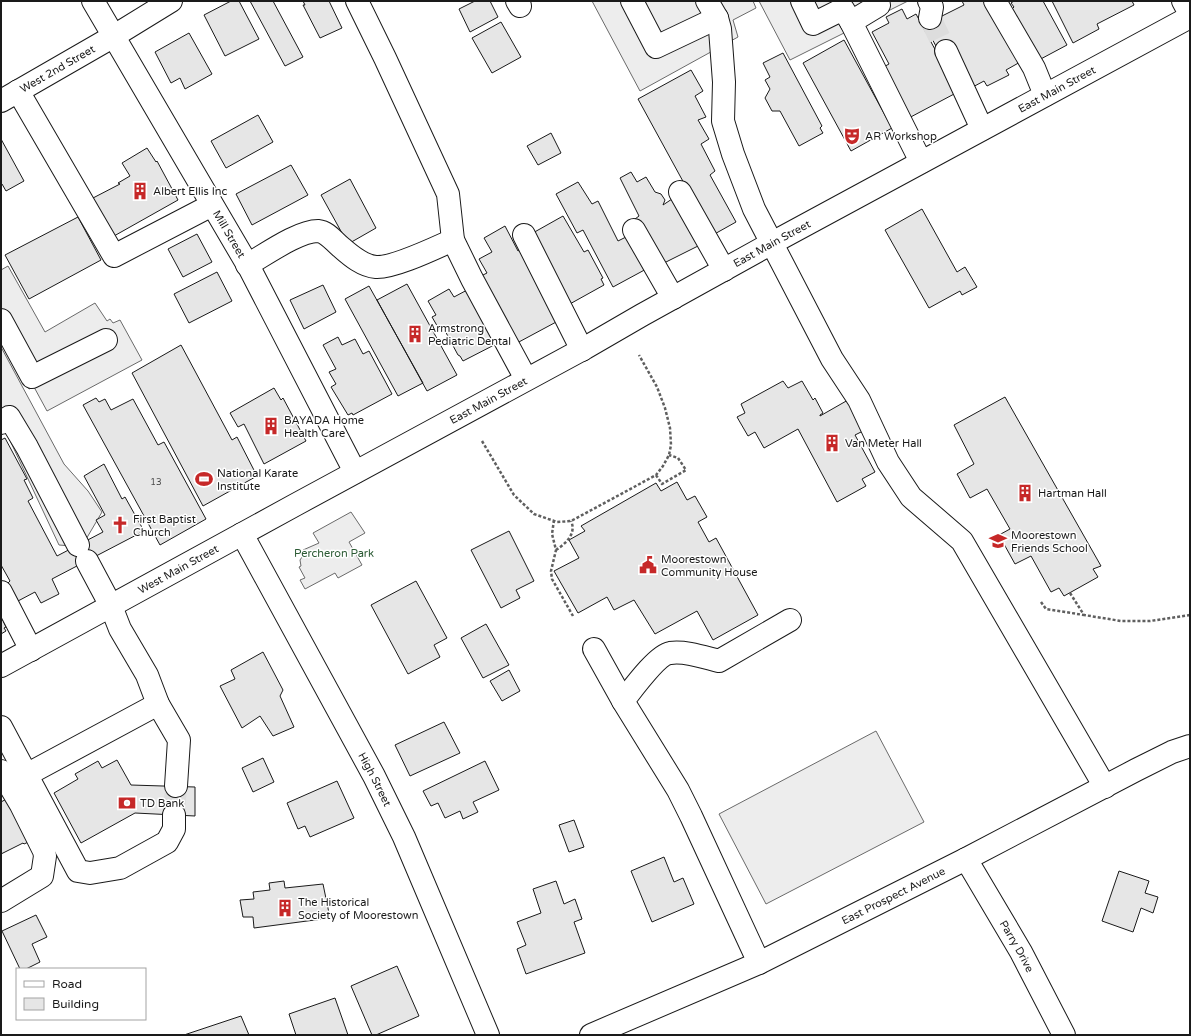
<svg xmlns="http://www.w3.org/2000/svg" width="1191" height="1036" font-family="'Varela Round',sans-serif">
<rect width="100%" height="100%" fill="#fff"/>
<!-- built -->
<path fill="#ededed" stroke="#6a6a6a" d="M 592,1 L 753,1 L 756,8 L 733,20 L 738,37 L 640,91 Z
M 759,1 L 908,1 L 790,60 Z
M 8,266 L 45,332 L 95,303 L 107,321 L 110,319 L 113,323 L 120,320 L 142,360 L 47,411 L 34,387 L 29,389 L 1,338 L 1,270 Z
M 1,347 L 64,464 L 88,491 L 102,512 L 85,541 L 72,546 L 59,545 L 6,432 L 1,435 Z
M 351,512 L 365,533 L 349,542 L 362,565 L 338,578 L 335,573 L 305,589 L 300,580 L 305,578 L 299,567 L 301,566 L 300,560 L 304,554 L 303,550 L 319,543 L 313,533 Z
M 876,731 L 924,822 L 766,904 L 719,814 Z"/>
<!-- building -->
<path fill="#e6e6e6" stroke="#1a1a1a" d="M 231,1 L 239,1 L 259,39 L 225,56 L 204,15 Z
M 250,1 L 273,1 L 303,57 L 285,66 Z
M 303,1 L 329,1 L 342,28 L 320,38 L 303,5 L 305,5 Z
M 475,1 L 490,1 L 498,17 L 470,32 L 459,9 Z
M 962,1 L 989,1 L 1022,61 L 1006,70 L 1009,75 L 987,86 L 984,81 L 969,89 L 940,54 L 926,27 L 934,20 L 964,5 Z
M 1014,1 L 1043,1 L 1067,45 L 1037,61 L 1012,9 L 1014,7 L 1011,3 Z
M 1052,1 L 1132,1 L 1134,5 L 1097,24 L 1099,29 L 1073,43 Z
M 902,9 L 907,19 L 916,14 L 952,81 L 956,93 L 905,120 L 878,70 L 889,64 L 872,32 L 889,23 L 886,17 Z
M 501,22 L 521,57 L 492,73 L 472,38 Z
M 189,33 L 212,74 L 185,89 L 180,78 L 171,83 L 155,52 Z
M 844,40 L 892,128 L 851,151 L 803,63 Z
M 783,53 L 822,126 L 820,128 L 823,133 L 799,146 L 780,111 L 772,111 L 765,98 L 770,89 L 765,80 L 770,77 L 763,63 Z
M 691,70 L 703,91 L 695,96 L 706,117 L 698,120 L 709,139 L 701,144 L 715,171 L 710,175 L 736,222 L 711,236 L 685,185 L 638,99 Z
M 258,115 L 273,142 L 226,168 L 211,141 Z
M 551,133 L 561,153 L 538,165 L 527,146 Z
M 1,139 L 24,181 L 6,191 L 2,184 L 1,185 Z
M 147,148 L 156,162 L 157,161 L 178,200 L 114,236 L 93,198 L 120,184 L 118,183 L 130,176 L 122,163 Z
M 291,165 L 308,195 L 252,225 L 236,194 Z
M 631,172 L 637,182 L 646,177 L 655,192 L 661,194 L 665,200 L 663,205 L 678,195 L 704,243 L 662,264 L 651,247 L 635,219 L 639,216 L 620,178 Z
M 350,179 L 376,228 L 348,244 L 321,195 Z
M 578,182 L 592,204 L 598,201 L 618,241 L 632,234 L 650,267 L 613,287 L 583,230 L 577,233 L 556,194 Z
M 922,209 L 957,272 L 965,267 L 977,287 L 962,295 L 960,291 L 929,308 L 885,230 Z
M 563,216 L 584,252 L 588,250 L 603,278 L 601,279 L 604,285 L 568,305 L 531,234 Z
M 78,217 L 101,260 L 29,299 L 5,255 Z
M 505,226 L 518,251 L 521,249 L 558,321 L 517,343 L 481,276 L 487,273 L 479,259 L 492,252 L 484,238 Z
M 197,234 L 212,262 L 183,277 L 168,249 Z
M 217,272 L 232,301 L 189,323 L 174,294 Z
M 407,284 L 457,375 L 427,391 L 377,300 Z
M 323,285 L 336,312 L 304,329 L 290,300 Z
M 369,286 L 423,383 L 398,396 L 345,299 Z
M 449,289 L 454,297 L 469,289 L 500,342 L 463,361 L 460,356 L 458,355 L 443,327 L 439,329 L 432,317 L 436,315 L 428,301 Z
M 338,337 L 342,345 L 355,339 L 363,354 L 369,351 L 392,394 L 353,415 L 352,413 L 348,415 L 331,387 L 336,384 L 329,372 L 336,369 L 323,345 Z
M 181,345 L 232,440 L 237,437 L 257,476 L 203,506 L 132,373 Z
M 783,381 L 788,388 L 802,381 L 813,400 L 815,398 L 823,413 L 820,415 L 820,416 L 848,400 L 865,430 L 855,435 L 875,472 L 862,479 L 866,486 L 837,502 L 798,429 L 764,448 L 755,432 L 748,436 L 737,417 L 745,413 L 741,404 Z
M 274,388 L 281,400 L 283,398 L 306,441 L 264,464 L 244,424 L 238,427 L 230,413 Z
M 1005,397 L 1101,566 L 1093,569 L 1098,577 L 1064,596 L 1059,588 L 1051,592 L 1031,556 L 1015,564 L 999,535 L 1010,529 L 987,489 L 970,498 L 957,474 L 974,464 L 954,425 Z
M 96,398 L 99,402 L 105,399 L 111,410 L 133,399 L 158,445 L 164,442 L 206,519 L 160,545 L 83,405 Z
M 5,438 L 27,479 L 24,480 L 33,498 L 28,501 L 57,556 L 103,532 L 96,520 L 105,515 L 84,476 L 104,464 L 122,499 L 125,497 L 144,531 L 52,579 L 59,594 L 41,603 L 35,592 L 18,601 L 16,597 L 10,600 L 4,588 L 10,585 L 8,583 L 10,581 L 1,565 L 1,440 Z
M 677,482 L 687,500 L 695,496 L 707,517 L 698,522 L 709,542 L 716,538 L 758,615 L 713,640 L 697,611 L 655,634 L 634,600 L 614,610 L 607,597 L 578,613 L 554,571 L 579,558 L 569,540 L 585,531 L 581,526 L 656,483 L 661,491 Z
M 509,531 L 534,581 L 516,590 L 520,598 L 501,608 L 471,550 Z
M 416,581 L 447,638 L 434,645 L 440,657 L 408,674 L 371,605 Z
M 1,616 L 6,627 L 4,628 L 6,631 L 1,634 Z
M 486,624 L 509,665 L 483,678 L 461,638 Z
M 263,652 L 283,690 L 280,696 L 294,727 L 273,736 L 260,716 L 242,728 L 220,686 L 235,679 L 231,670 Z
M 509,670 L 520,691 L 502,701 L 490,681 Z
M 444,722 L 460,753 L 410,776 L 395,745 Z
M 263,758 L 274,782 L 253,792 L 242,768 Z
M 117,760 L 131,785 L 195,787 L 195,816 L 135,813 L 81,843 L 54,793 L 78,779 L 75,774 L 98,761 L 102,768 Z
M 485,761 L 499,790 L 473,802 L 478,812 L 463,819 L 460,811 L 445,818 L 438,803 L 431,806 L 423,791 Z
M 337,781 L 354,818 L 310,837 L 305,826 L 298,829 L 287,803 Z
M 12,796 L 35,839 L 24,844 L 23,843 L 1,854 L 1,802 Z
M 574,820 L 584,847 L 569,852 L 559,825 Z
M 664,857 L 674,882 L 683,878 L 694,904 L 652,922 L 631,871 Z
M 1119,871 L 1149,881 L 1145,893 L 1158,897 L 1153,913 L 1141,908 L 1133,932 L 1102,921 Z
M 284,881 L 285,888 L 323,884 L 330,918 L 254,928 L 253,917 L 243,917 L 240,900 L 254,899 L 253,892 L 270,890 L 269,883 Z
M 556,881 L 564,904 L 575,899 L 582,919 L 574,922 L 585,953 L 526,974 L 517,949 L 526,945 L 517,922 L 541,913 L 533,889 Z
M 36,915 L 47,937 L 32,944 L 40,962 L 26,969 L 20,969 L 2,931 Z
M 397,966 L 419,1016 L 376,1035 L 372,1035 L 351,986 Z
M 335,998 L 348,1035 L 296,1035 L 289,1014 Z
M 241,1016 L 249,1035 L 184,1035 Z"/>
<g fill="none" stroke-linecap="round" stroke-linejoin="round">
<!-- minor-tunnel -->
<path stroke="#ddd" stroke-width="22" stroke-dasharray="22 11" stroke-linecap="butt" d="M 930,18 L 946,51
M 174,815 L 176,786"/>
<!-- minor casing -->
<g stroke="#1a1a1a" stroke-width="24">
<g id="minor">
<path id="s1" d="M 93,1 L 250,269 L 355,472"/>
<path d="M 357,1 L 385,58 L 448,194 L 453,240 L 472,279 L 526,379"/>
<path d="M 517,1 L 520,6"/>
<path d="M 632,1 L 656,47 L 717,18"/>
<path d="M 707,1 L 717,18 L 720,29 L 724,82 L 723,121 L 733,154 L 754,209 L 832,359 L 859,400 L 888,462 L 911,497 L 962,541 L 1105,787"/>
<path d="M 802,1 L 813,24 L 843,9 L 851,22"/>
<path d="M 877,1 L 879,5 L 851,22 L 921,162"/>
<path d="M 929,1 L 932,7 L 930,18"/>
<path d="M 995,1 L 1034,68 L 1045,95"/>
<path d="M 1183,1 L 1190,14"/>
<path d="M 946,51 L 982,129"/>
<path d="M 18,91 L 114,256 L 212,205"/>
<path id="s2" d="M 1,101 L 114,36 L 171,1"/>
<path d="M 680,192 L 724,270"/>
<path d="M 634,230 L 673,298"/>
<path d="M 524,235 L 582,350"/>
<path d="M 247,265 C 265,255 298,231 318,231 C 328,232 334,242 342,248 C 351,256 363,266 376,267 C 394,268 435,248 453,240"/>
<path d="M 1,320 L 32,377 L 106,340"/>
<path d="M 1,423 L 9,417 L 27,447 L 78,545"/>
<path id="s3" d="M 242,534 L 374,776 L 404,837 L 488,1035"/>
<path d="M 87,561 L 111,606 L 120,629 L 147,675 L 158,704 L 179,740 L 176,786"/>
<path d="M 1,592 L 31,650"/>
<path d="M 594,649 L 623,701"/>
<path d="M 1,727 L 78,871 L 90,873 L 120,868 L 167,842 L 174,829 L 174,815"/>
<path d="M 1,771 L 21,805 L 44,851 L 45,856 L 42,876 L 1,901"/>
<path d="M 28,774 L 158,704"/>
<path id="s4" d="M 966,859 L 1021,952 L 1064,1035"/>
<path d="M 759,963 L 691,816 L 678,790 L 623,701 C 631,691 657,655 670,653 C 686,651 703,657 719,661 L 790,620"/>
<path id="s5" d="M 591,1035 L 759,963 L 966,859 L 1136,770 L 1172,752 L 1190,746"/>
</g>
</g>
<!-- major casing -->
<g stroke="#1a1a1a" stroke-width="24">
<g id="major">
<path id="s6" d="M 1,666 L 295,505 L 585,348 L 642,315 L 772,243 L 1190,17"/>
</g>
</g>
<!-- path -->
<path stroke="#5f5f5f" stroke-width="2.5" stroke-dasharray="3 2" stroke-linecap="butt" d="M 482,441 L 514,495 L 534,514 L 557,522 L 571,521 L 634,487 L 656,475 L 663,466 L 669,455 L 671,445 L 670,428 L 665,408 L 657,387 L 639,355
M 656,475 L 662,484 L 686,470 L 678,458 L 669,455
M 554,520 L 552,534 L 556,550 L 551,571 L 552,579 L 573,616
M 556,550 C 565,544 577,534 571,521
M 1070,593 L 1084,615 L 1121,621 L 1150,621 L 1190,615
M 1041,602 L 1046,609 L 1084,615"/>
<!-- minor -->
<use href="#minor" stroke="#fff" stroke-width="22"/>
<!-- major -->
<use href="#major" stroke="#fff" stroke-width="22"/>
</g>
<!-- icons -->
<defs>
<g id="theatre-bare" transform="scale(1.38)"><path d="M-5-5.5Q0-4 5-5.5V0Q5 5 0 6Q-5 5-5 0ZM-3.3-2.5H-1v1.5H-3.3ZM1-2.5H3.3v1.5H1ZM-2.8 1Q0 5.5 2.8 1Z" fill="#c62828" stroke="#fff" stroke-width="2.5" paint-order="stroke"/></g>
<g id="building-bare" transform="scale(1.38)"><path d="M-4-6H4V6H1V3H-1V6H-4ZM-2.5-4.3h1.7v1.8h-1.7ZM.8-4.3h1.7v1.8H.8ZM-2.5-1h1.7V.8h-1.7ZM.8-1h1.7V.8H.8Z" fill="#c62828" stroke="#fff" stroke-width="2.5" paint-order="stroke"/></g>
<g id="stadium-bare" transform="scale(1.38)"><path d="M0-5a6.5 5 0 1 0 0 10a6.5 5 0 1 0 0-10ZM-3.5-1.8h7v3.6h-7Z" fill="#c62828" stroke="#fff" stroke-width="2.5" paint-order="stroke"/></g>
<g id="church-bare" transform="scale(1.38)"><path d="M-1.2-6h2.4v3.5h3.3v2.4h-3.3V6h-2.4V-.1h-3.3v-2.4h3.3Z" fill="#c62828" stroke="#fff" stroke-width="2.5" paint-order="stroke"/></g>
<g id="school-bare" transform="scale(1.38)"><path d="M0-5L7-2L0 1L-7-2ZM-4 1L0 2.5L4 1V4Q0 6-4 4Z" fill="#c62828" stroke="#fff" stroke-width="2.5" paint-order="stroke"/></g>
<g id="civic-bare" transform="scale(1.38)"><path d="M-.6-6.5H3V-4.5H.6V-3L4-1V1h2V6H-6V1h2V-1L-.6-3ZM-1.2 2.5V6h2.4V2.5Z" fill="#c62828" stroke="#fff" stroke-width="2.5" paint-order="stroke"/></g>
<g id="bank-bare" transform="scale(1.38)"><path d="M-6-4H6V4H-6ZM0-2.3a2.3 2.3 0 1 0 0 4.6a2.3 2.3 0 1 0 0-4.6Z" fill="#c62828" stroke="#fff" stroke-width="2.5" paint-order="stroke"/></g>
</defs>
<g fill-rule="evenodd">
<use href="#theatre-bare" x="852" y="136"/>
<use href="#building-bare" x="140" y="191"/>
<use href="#building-bare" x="415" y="334"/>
<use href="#building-bare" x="271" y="426"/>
<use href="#building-bare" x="832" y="443"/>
<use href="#stadium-bare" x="204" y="479"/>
<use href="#building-bare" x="1025" y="493"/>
<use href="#church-bare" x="120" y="525"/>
<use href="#school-bare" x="998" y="541"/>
<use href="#civic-bare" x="648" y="565"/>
<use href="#bank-bare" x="127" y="803"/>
<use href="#building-bare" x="285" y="908"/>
</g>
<g text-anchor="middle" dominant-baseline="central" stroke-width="3" stroke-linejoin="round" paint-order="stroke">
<!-- number labels -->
<g font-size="9" fill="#4d4d4d">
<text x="156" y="482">13</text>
</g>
<!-- street labels -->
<g font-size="11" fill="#1a1a1a" stroke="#fff">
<text stroke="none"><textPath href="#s2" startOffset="65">West 2nd Street</textPath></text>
<text stroke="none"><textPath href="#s6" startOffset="1203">East Main Street</textPath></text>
<text stroke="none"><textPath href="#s1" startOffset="270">Mill Street</textPath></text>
<text stroke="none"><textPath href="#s6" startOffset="879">East Main Street</textPath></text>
<text stroke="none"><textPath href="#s6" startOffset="555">East Main Street</textPath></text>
<text stroke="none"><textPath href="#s6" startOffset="202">West Main Street</textPath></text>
<text stroke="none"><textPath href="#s3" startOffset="279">High Street</textPath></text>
<text stroke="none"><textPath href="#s5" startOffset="333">East Prospect Avenue</textPath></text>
<text stroke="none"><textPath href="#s4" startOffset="101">Parry Drive</textPath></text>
</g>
<!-- poi labels -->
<g font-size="11" fill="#1a1a1a" stroke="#fff" text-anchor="start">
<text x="865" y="136">AR Workshop</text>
<text x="153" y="191">Albert Ellis Inc</text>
<text x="428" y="328">Armstrong<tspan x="428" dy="13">Pediatric Dental</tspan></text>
<text x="284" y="420">BAYADA Home<tspan x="284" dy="13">Health Care</tspan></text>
<text x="845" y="443">Van Meter Hall</text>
<text x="217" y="473">National Karate<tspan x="217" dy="13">Institute</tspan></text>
<text x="1038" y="493">Hartman Hall</text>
<text x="133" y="519">First Baptist<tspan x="133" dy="13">Church</tspan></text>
<text x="1011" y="535">Moorestown<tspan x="1011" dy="13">Friends School</tspan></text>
<text x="661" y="559">Moorestown<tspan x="661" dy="13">Community House</tspan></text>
<text x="140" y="803">TD Bank</text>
<text x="298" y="902">The Historical<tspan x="298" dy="13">Society of Moorestown</tspan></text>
</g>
<!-- park labels -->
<g font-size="11" fill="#2b5a34" stroke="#fff">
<text x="334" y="553">Percheron Park</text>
</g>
</g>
<!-- border -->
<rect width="1191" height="1036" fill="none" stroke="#1a1a1a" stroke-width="4"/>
<!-- legend -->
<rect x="16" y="968" width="130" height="52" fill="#ffffff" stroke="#a3a3a3"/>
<rect x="24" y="981" width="20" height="6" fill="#ffffff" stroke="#a3a3a3"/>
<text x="52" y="988" font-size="12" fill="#1a1a1a">Road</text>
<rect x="24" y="998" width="20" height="12" fill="#e6e6e6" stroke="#a3a3a3"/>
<text x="52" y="1008" font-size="12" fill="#1a1a1a">Building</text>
</svg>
